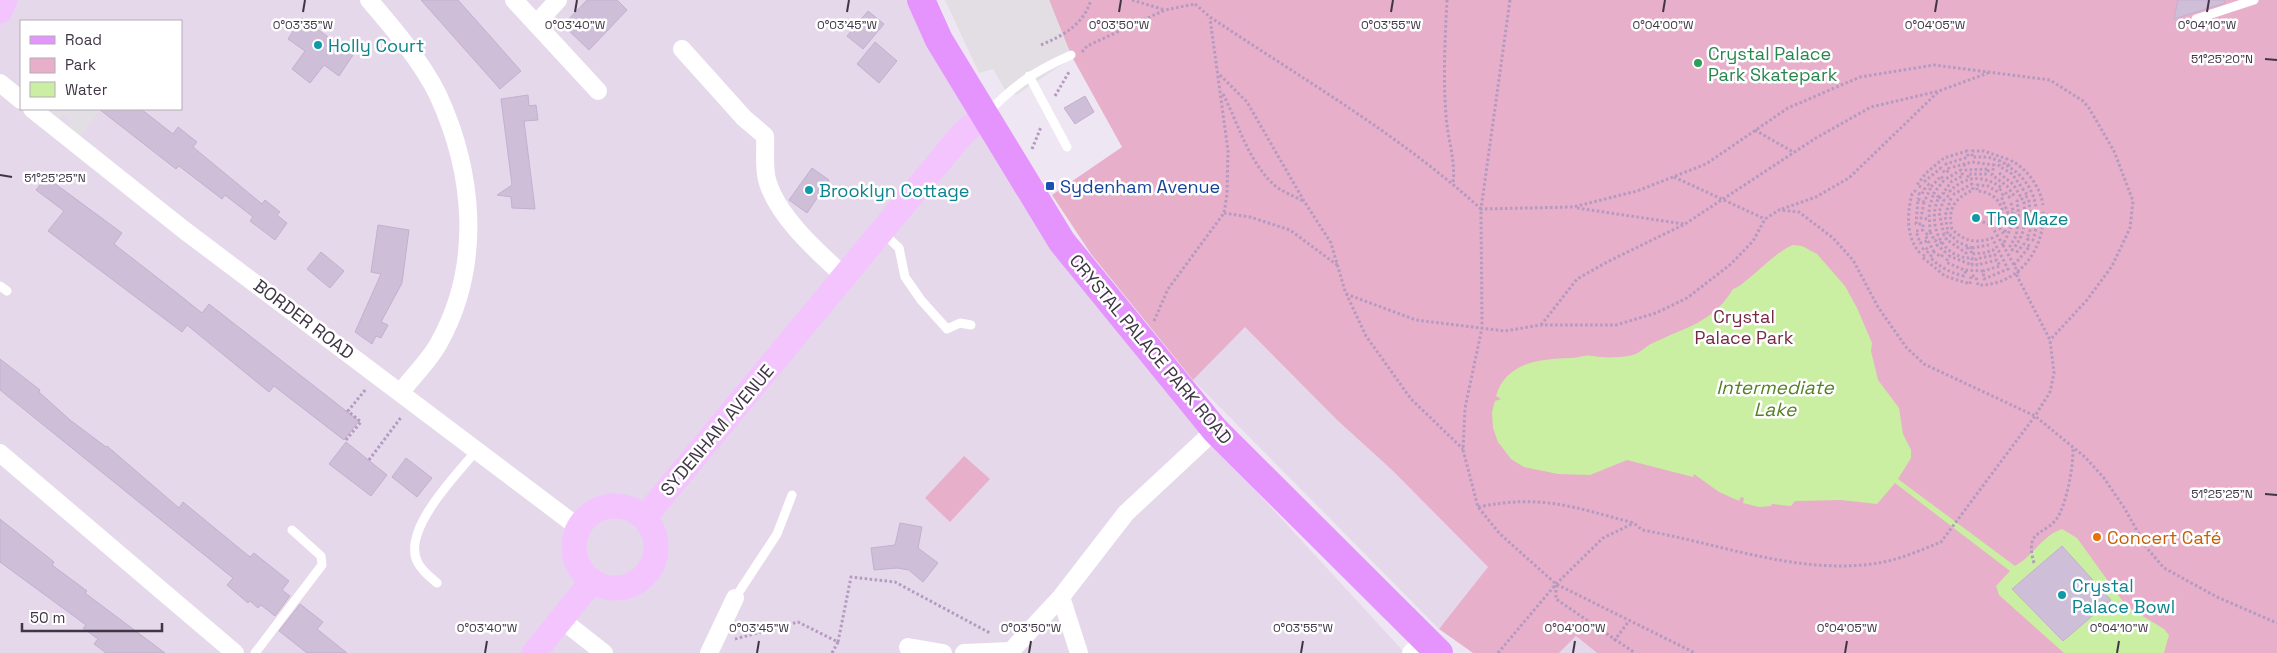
<svg xmlns="http://www.w3.org/2000/svg" width="2277" height="653" font-family="'Space Grotesk',sans-serif">
<rect width="100%" height="100%" fill="#efe6f3"/>
<!-- residential -->
<path fill="#e6d8eb" fill-rule="evenodd" d="M 0,0 L 914,0 L 1212,443 L 1405,653 L 0,653 ZM 21,21 L 181,21 L 181,109 L 21,109 Z
M 1245,326 L 1337,420 L 1392,470 L 1489,568 L 1439,629 L 1193,380 Z
M 1576,636 L 1597,653 L 1559,653 Z"/>
<!-- green -->
<path fill="#e7afca" d="M 1049,0 L 2277,0 L 2277,653 L 1597,653 L 1576,636 L 1559,653 L 1473,653 L 1439,629 L 1488,567 L 1392,470 L 1337,420 L 1245,327 L 1193,380 L 1091,254 L 1052,195 L 1122,147 L 1071,55 Z
M 964,456 L 990,479 L 950,522 L 925,498 Z"/>
<!-- parking -->
<path fill="#e2dee4" d="M 945,0 L 1049,0 L 1072,58 L 1016,95 L 1005,90 L 993,69 L 979,73 Z
M 52,109 L 101,109 L 79,139 L 69,130 L 71,122 L 63,115 L 55,122 L 47,114 Z"/>
<!-- water -->
<path fill="#cbefa2" d="M 1793,245 L 1802,246 L 1817,254 L 1845,286 L 1857,308 L 1872,343 L 1871,351 L 1878,380 L 1899,408 L 1903,434 L 1911,450 L 1911,458 L 1898,479 L 2015,566 C 2034,556 2041,536 2062,529 L 2077,538 L 2126,606 L 2164,629 L 2169,635 L 2164,653 L 2064,653 L 1999,595 L 1996,586 L 2010,571 L 1895,483 L 1877,504 L 1841,500 L 1795,501 L 1791,506 L 1772,504 L 1771,506 L 1759,507 L 1743,503 L 1744,498 L 1741,497 L 1739,501 L 1719,492 L 1694,474 L 1693,477 L 1627,460 L 1590,475 L 1558,474 L 1524,467 L 1511,459 L 1498,442 L 1493,428 L 1492,412 L 1495,401 L 1501,399 L 1496,396 C 1506,362 1540,359 1571,358 C 1578,358 1586,354 1593,356 C 1602,358 1622,358 1633,355 C 1640,353 1646,346 1653,343 C 1688,326 1712,323 1733,289 C 1744,287 1775,251 1793,245 Z"/>
<!-- building -->
<path fill="#cfbed7" stroke="#c4afcf" d="M 421,0 L 458,0 L 521,71 L 500,89 Z
M 587,0 L 617,0 L 627,10 L 589,50 L 563,25 Z
M 2178,0 L 2224,0 L 2225,3 L 2174,19 Z
M 868,11 L 884,24 L 863,49 L 847,36 Z
M 302,18 L 353,55 L 339,76 L 324,65 L 310,83 L 292,69 L 305,51 L 288,39 Z
M 875,42 L 897,61 L 879,83 L 857,64 Z
M 528,95 L 529,106 L 536,105 L 538,120 L 524,121 L 535,209 L 512,208 L 511,197 L 497,195 L 512,185 L 501,99 Z
M 1085,96 L 1094,112 L 1075,124 L 1064,108 Z
M 99,109 L 141,109 L 173,134 L 178,127 L 197,142 L 193,147 L 262,204 L 265,200 L 280,212 L 277,215 L 287,223 L 275,240 L 250,221 L 253,217 L 225,195 L 222,199 L 179,166 L 176,169 Z
M 812,168 L 829,180 L 807,213 L 789,200 Z
M 46,177 L 122,233 L 114,244 L 177,293 L 202,313 L 209,304 L 359,421 L 344,440 L 274,386 L 269,392 L 187,325 L 182,332 L 48,231 L 64,211 L 36,190 Z
M 378,225 L 409,230 L 402,283 L 381,322 L 388,325 L 381,338 L 376,336 L 372,344 L 355,332 L 381,274 L 371,272 Z
M 321,252 L 344,271 L 330,288 L 307,269 Z
M 0,359 L 40,390 L 39,392 L 70,420 L 106,447 L 107,446 L 179,508 L 183,502 L 250,557 L 254,553 L 289,581 L 282,590 L 290,596 L 275,616 L 261,605 L 258,608 L 250,601 L 248,603 L 227,585 L 233,578 L 0,390 Z
M 346,442 L 387,475 L 371,496 L 329,464 Z
M 406,458 L 432,478 L 417,497 L 392,477 Z
M 0,519 L 54,562 L 52,565 L 87,591 L 85,593 L 165,653 L 106,653 L 94,644 L 98,639 L 83,628 L 86,625 L 0,562 Z
M 900,523 L 922,527 L 918,548 L 938,563 L 923,582 L 909,570 L 897,568 L 874,570 L 871,548 L 895,545 Z
M 2062,546 L 2111,600 L 2063,641 L 2012,589 Z
M 300,604 L 323,622 L 317,629 L 347,653 L 307,653 L 279,631 Z"/>
<g fill="none" stroke-linecap="round" stroke-linejoin="round">
<!-- path -->
<path stroke="#b49ac0" stroke-width="3" stroke-dasharray="2.5 2.5" stroke-linecap="butt" d="M 1132,0 L 1165,10
M 1447,0 C 1445,39 1443,76 1446,115 C 1447,137 1456,160 1453,183
M 1510,0 L 1481,209 L 1573,207 L 1637,191 L 1706,164 L 1788,108 L 1860,77 L 1934,65 L 2050,80 L 2083,101 L 2089,108 L 2114,151 L 2133,201 L 2130,228 L 2112,266 L 2087,300 L 2050,340
M 1195,4 L 1210,17 C 1301,78 1400,135 1481,209 L 1482,328 L 1465,408 L 1463,450 L 1478,507 L 1500,534 L 1556,584 L 1695,653
M 1041,45 C 1064,35 1083,25 1091,0
M 1082,52 L 1087,46 L 1165,10 L 1195,4
M 1220,75 L 1247,102 L 1304,201 L 1331,243 L 1345,291 L 1366,336 L 1411,399 L 1463,449
M 1223,94 C 1239,125 1247,158 1272,183 C 1280,191 1294,196 1303,201
M 1055,96 L 1069,72
M 1755,130 L 1793,152
M 1032,149 L 1041,127
M 1964,164 L 1966,170 L 1989,169 L 1987,174 L 1968,174 L 1968,180
M 2008,166 L 2012,161 C 2028,170 2040,187 2043,205
M 1953,167 L 1972,162 L 1994,165 L 1992,175 L 2007,186 L 2015,197
M 1999,173 L 2013,184 L 2022,199
M 1674,177 L 1765,219
M 1939,197 L 1944,200 L 1939,212 L 1944,235 L 1948,232 L 1945,216 L 1951,198 L 1943,193 L 1952,181 L 1963,176 L 1961,170 L 1944,180
M 2010,198 L 2005,192 L 2001,196 L 2008,213 L 2014,213
M 1924,202 L 1921,218 L 1928,219
M 2011,203 L 2014,214
M 1577,208 L 1684,224
M 1782,209 L 1816,197 L 1849,178 L 1939,91 L 1988,73
M 1224,213 L 1250,217 L 1290,230 L 1337,265
M 1978,220 L 1991,225 L 2003,245 L 2013,223 L 2018,223 L 2016,236 L 2010,246 L 2012,250 C 2025,236 2026,221 2024,203 L 2029,201 L 2031,227 L 2027,239 L 2033,240 C 2043,209 2033,179 2004,164 L 2007,159 L 1984,151 L 1972,151 L 1972,157 L 1988,157 L 2000,161 L 1999,166 L 2012,174 L 2028,196 L 2017,201 L 2019,217 L 2009,218 L 2004,234 L 2000,229 C 2008,210 1998,192 1977,191 L 1977,185 L 1988,186 L 1998,192 L 2002,188 C 1984,175 1966,175 1950,191 L 1954,194 L 1972,184 L 1973,190 C 1955,198 1947,209 1952,229 C 1963,241 1976,244 1992,238 L 2008,269 L 1984,279 L 1983,271 L 1964,270 L 1946,262 L 1949,256 L 1972,265 L 1972,258 C 1941,259 1926,222 1939,197 L 1934,193 L 1944,180 L 1941,176 L 1931,187 L 1925,181 L 1941,168 L 1945,173 L 1950,170 L 1946,164 L 1968,157 L 1967,151 L 1944,158 L 1926,173 L 1917,185 L 1925,189 L 1921,195 L 1915,191 L 1912,194 C 1907,213 1906,236 1919,252 L 1925,247 L 1929,251 L 1922,257 L 1945,276 L 1970,284 L 1971,275 L 1976,277 L 1978,285 C 2018,286 2046,249 2043,210
M 1930,232 L 1929,208 L 1934,193
M 1927,241 L 1920,243 L 1916,231 L 1923,230 L 1923,224 L 1916,224 L 1918,199 L 1924,202 L 1931,187
M 1942,242 L 1937,245 L 1945,252 L 1941,257 L 1934,252 L 1930,257 C 1939,267 1951,273 1964,276 L 1966,270
M 2003,245 L 2020,276
M 1968,247 L 1966,253 L 1946,239 L 1951,235 L 1958,242 L 1972,248 L 1971,254 L 1984,253 L 1993,250 L 1995,255 L 1976,259 L 1977,265 L 1997,260 L 2000,266 L 1983,271
M 1972,248 L 1989,245
M 1934,252 L 1925,235 L 1930,232 L 1935,241 L 1939,238
M 2014,265 L 2030,246 L 2024,244 L 2015,254
M 1346,294 L 1416,320 L 1505,331 L 1540,325 L 1616,325 L 1656,313 L 1687,298 L 1731,264 L 1753,241 L 1765,219 L 1779,210 L 1799,212 L 1833,238 L 1853,260 L 1878,307 L 1906,347 L 1924,364 L 2035,416 L 2085,457 L 2104,478 L 2125,509 L 2146,547 L 2164,568 L 2217,597 L 2277,623
M 1154,321 L 1168,289 L 1224,213 L 1227,194 L 1228,151 L 1210,18
M 1541,325 L 1577,279 L 1607,262 L 1685,224 L 1816,138 L 1871,107 L 1939,91
M 346,440 L 361,422 L 348,411 L 366,389
M 369,460 L 402,416
M 1478,507 C 1542,494 1573,507 1634,523 L 1642,530 C 1717,543 1795,574 1872,564 C 1896,561 1919,551 1941,542 L 2035,416 L 2050,392 L 2054,373 L 2050,340 L 2016,274
M 2034,563 C 2023,526 2049,537 2060,513 C 2068,495 2073,468 2073,448
M 1556,585 L 1556,599 L 1635,653
M 735,639 L 798,622 L 838,642 L 851,577 L 895,582 L 990,633
M 1614,641 L 1629,621
M 832,653 L 838,642
M 1498,653 L 1556,584 L 1603,538 L 1634,523"/>
<!-- lane -->
<path stroke="#fff" stroke-width="9" d="M 2196,19 L 2254,0
M 1029,76 L 1067,147
M 987,113 C 1016,84 1033,72 1071,55
M 883,233 L 899,248 L 905,277 L 921,300 L 947,329 L 960,323 L 971,325
M 0,286 L 7,291
M 437,583 C 430,577 422,571 418,563 C 400,531 458,473 477,450
M 735,598 L 777,534 L 792,495
M 255,653 L 322,565 L 321,556 L 292,530"/>
<!-- street -->
<path stroke="#fff" stroke-width="18" d="M 369,0 C 393,28 422,62 438,95 C 474,173 482,264 440,341 C 431,359 413,376 401,392
M 514,0 L 598,91
M 536,24 L 558,0
M 682,49 L 744,118 L 765,136 C 766,150 763,170 768,183 C 779,218 818,252 844,276
M 0,83 L 21,100
M 32,109 L 184,230 L 578,527
M 0,453 L 235,653
M 1061,597 L 1079,653
M 562,620 L 604,653
M 908,647 L 943,653
M 709,653 L 735,598
M 964,653 L 1011,651 L 1061,597 L 1126,513 L 1215,430
M 1411,653 L 1425,639"/>
<!-- secondary -->
<path stroke="#f3c4fe" stroke-width="25" d="M 0,11 L 5,0
M574 547a41 41 0 1 1 82 0a41 41 0 1 1-82 0Z
M 644,518 L 963,133 L 985,115
M 534,653 L 592,581"/>
<!-- primary -->
<path stroke="#e594fd" stroke-width="28" d="M 921,0 L 939,40 L 1062,242 L 1215,430 L 1439,653"/>
</g>
<!-- ticks -->
<path fill="none" stroke="#403545" stroke-width="2" d="M 303,12 L 305,0M 575,12 L 577,0M 847,12 L 849,0M 1119,12 L 1121,0M 1391,12 L 1393,0M 1663,12 L 1665,0M 1935,12 L 1937,0M 2207,12 L 2209,0M 2265,59 L 2277,60M 0,175 L 12,177M 2265,494 L 2277,495M 485,653 L 487,641M 757,653 L 759,641M 1029,653 L 1031,641M 1301,653 L 1303,641M 1573,653 L 1575,641M 1845,653 L 1847,641M 2117,653 L 2119,641"/>
<!-- markers -->
<g fill="#0f9aa8" stroke="#fff" stroke-width="2">
<circle cx="318" cy="45" r="5"/>
<circle cx="809" cy="190" r="5"/>
<circle cx="1976" cy="218" r="5"/>
<circle cx="2062" cy="595" r="5"/>
</g>
<circle fill="#2e9e5b" stroke="#fff" stroke-width="2" cx="1698" cy="63" r="5"/>
<rect fill="#1a4fb4" stroke="#fff" stroke-width="2" x="1045" y="181" width="10" height="10" rx="2.5"/>
<circle fill="#e8710a" stroke="#fff" stroke-width="2" cx="2097" cy="537" r="5"/>
<g text-anchor="middle" dominant-baseline="central" stroke-width="5" stroke-linejoin="round" paint-order="stroke">
<!-- culture labels -->
<g font-size="18" fill="#0d838f" stroke="#fff" text-anchor="start">
<text x="328" y="45">Holly Court</text>
<text x="819" y="190">Brooklyn Cottage</text>
<text x="1986" y="218">The Maze</text>
<text x="2072" y="585">Crystal<tspan x="2072" dy="21">Palace Bowl</tspan></text>
</g>
<!-- leisure labels -->
<g font-size="18" fill="#27864d" stroke="#fff" text-anchor="start">
<text x="1708" y="53">Crystal Palace<tspan x="1708" dy="21">Park Skatepark</tspan></text>
</g>
<!-- transit labels -->
<g font-size="18" fill="#164399" stroke="#fff" text-anchor="start">
<text x="1060" y="186">Sydenham Avenue</text>
</g>
<!-- park labels -->
<g font-size="18" fill="#762942" stroke="#fff">
<text x="1744" y="316">Crystal<tspan x="1744" dy="21">Palace Park</tspan></text>
</g>
<!-- street labels -->
<g font-size="18" fill="#403545" stroke="#fff">
<text transform="translate(304 319) rotate(37)">BORDER ROAD</text>
<text transform="translate(1151 349) rotate(50)">CRYSTAL PALACE PARK ROAD</text>
<text transform="translate(717 430) rotate(-50)">SYDENHAM AVENUE</text>
</g>
<!-- food labels -->
<g font-size="18" fill="#c56008" stroke="#fff" text-anchor="start">
<text x="2107" y="537">Concert Café</text>
</g>
<!-- water labels -->
<g font-size="19" font-style="italic" fill="#568027" stroke="#fff">
<text x="1775" y="387">Intermediate<tspan x="1775" dy="22">Lake</tspan></text>
</g>
</g>
<g font-size="12" text-anchor="middle" fill="#403545" stroke="#fff" stroke-width="5" stroke-linejoin="round" paint-order="stroke">
<text x="303" y="29">0°03'35"W</text>
<text x="575" y="29">0°03'40"W</text>
<text x="847" y="29">0°03'45"W</text>
<text x="1119" y="29">0°03'50"W</text>
<text x="1391" y="29">0°03'55"W</text>
<text x="1663" y="29">0°04'00"W</text>
<text x="1935" y="29">0°04'05"W</text>
<text x="2207" y="29">0°04'10"W</text>
<text x="2222" y="63">51°25'20"N</text>
<text x="55" y="182">51°25'25"N</text>
<text x="2222" y="498">51°25'25"N</text>
<text x="487" y="632">0°03'40"W</text>
<text x="759" y="632">0°03'45"W</text>
<text x="1031" y="632">0°03'50"W</text>
<text x="1303" y="632">0°03'55"W</text>
<text x="1575" y="632">0°04'00"W</text>
<text x="1847" y="632">0°04'05"W</text>
<text x="2119" y="632">0°04'10"W</text>
</g>
<!-- legend -->
<rect x="20" y="20" width="162" height="90" fill="#ffffff" stroke="#b3aeb5"/>
<rect x="30" y="36" width="25" height="8" fill="#e594fd" stroke="#b3aeb5"/>
<text x="65" y="45" font-size="15" fill="#403545">Road</text>
<rect x="30" y="58" width="25" height="15" fill="#e7afca" stroke="#b3aeb5"/>
<text x="65" y="70" font-size="15" fill="#403545">Park</text>
<rect x="30" y="82" width="25" height="15" fill="#cbefa2" stroke="#b3aeb5"/>
<text x="65" y="95" font-size="15" fill="#403545">Water</text>
<!-- scale -->
<path d="M22 623v8h140v-8" fill="none" stroke="#403545" stroke-width="2.5"/>
<text x="30" y="623" font-size="15" fill="#403545" stroke="#ffffff" stroke-width="4" paint-order="stroke">50 m</text>
</svg>
